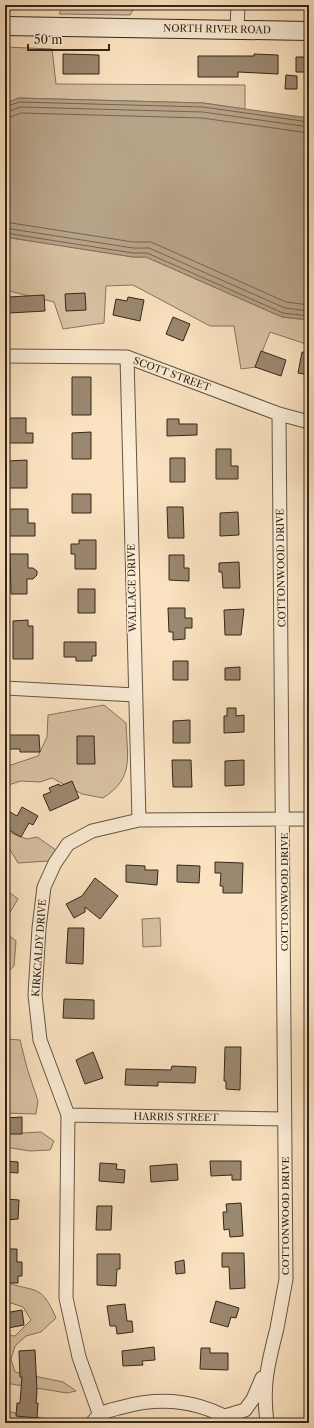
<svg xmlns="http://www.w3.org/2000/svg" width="314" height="1428" font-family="'Libre Caslon Text',serif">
<rect width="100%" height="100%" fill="#fbe3c1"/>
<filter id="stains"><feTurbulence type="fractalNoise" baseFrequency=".005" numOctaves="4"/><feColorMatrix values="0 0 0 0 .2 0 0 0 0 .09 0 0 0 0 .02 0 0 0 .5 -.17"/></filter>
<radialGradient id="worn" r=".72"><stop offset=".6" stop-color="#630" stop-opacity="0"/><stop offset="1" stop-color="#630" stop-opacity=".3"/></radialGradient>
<!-- green -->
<path fill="#d9c3a4" stroke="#86745e" d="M 102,5 L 126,7 L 136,5 L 130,15 L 59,14 L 63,6 Z
M 5,47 L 52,49 L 56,84 L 245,85 L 245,109 L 203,103 L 18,98 L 5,104 Z
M 5,237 L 133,257 L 146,257 L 282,317 L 309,320 L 309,345 L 270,332 L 256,367 L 241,369 L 234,326 L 210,326 L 133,285 L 106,286 L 104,323 L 63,329 L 54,302 L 5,290 Z
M 104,705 L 126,723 C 127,756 135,778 103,798 L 82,794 L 52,778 L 40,782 L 21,781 L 5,786 L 5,761 L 11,765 L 38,756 L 47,737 L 48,715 Z
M 5,831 L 27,839 L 37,837 L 56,850 L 48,861 L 18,863 L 5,841 Z
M 5,889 L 18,899 L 9,914 L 6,933 L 16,941 L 14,966 L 5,975 Z
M 160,918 L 161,946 L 143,947 L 142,919 Z
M 7,1039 L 20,1040 L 27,1068 L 38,1101 L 36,1114 L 5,1113 L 5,1040 Z
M 41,1132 L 54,1141 L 50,1150 L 30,1151 L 5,1147 L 5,1134 Z
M 5,1282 C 36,1293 41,1283 56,1318 L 41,1332 L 26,1336 L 15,1346 L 11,1359 L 15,1372 L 63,1382 L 76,1391 L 67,1393 L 5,1383 L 5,1335 L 15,1336 L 31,1320 L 23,1307 L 5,1301 Z
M 5,1411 L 59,1421 L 60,1423 L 5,1423 Z"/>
<!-- water -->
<path fill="#b7a388" stroke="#82715b" d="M 18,98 L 203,103 L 309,118 L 309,320 L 282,317 L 146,257 L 133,257 L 5,237 L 5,104 Z"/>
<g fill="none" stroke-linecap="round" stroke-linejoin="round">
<!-- shore -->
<path stroke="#756450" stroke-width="1" d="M 5,107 L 19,102 L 203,107 L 309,122
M 5,113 L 20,107 L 203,112 L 309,127
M 5,119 L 21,113 L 202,118 L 309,133
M 5,222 L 133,242 L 151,242 L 286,302 L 309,305
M 5,228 L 133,248 L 149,248 L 285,308 L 309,311
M 5,233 L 133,253 L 147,253 L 283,313 L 309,316"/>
</g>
<!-- building -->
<path fill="#9b8870" stroke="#332618" d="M 63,54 L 99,55 L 99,74 L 63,74 Z
M 254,54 L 278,55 L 278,74 L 238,72 L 238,77 L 198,77 L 198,56 L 254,56 Z
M 296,57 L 309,57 L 309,72 L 296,72 Z
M 286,75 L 297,76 L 297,89 L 285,89 Z
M 85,293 L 86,310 L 66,311 L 65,294 Z
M 44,295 L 45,311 L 9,313 L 8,297 Z
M 128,297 L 144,300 L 140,321 L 113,315 L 116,299 L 127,301 Z
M 173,317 L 190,324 L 183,341 L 166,334 Z
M 261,351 L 286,360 L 281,376 L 255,367 Z
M 302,352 L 309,353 L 309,375 L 298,373 Z
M 72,377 L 91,377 L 91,415 L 72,415 Z
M 6,418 L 26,418 L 26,433 L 33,433 L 33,443 L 6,443 Z
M 167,419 L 179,419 L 179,424 L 197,424 L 197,435 L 167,436 Z
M 91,432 L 91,459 L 72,459 L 72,433 Z
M 216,449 L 231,449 L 231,466 L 238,466 L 238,479 L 216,479 Z
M 170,458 L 185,458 L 185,482 L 170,482 Z
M 27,460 L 27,488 L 8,488 L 8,461 Z
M 72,494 L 91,494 L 91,513 L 72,513 Z
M 167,507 L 183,507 L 184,538 L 168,538 Z
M 9,509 L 28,509 L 28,523 L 35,523 L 35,536 L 9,536 Z
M 238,512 L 239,535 L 220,536 L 220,513 Z
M 79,540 L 96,540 L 96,569 L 75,569 L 75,554 L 71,554 L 71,544 L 79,544 Z
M 10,554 L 28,554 L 28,568 L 33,568 L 37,571 L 37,575 L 33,579 L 27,579 L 27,594 L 11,594 Z
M 169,555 L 184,555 L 184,568 L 189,568 L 189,581 L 169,580 Z
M 239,562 L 240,588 L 223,588 L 222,572 L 219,572 L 219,563 Z
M 78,589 L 95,589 L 95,613 L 78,613 Z
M 168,608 L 185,608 L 185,618 L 192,618 L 192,628 L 185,628 L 185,639 L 173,640 L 173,632 L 169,632 Z
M 244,609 L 241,635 L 225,635 L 224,610 Z
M 28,620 L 28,626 L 33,626 L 33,659 L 13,659 L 13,621 Z
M 64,642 L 96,642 L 96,656 L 92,656 L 92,661 L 76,661 L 76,657 L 64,657 Z
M 173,661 L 188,661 L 188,680 L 173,680 Z
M 240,667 L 240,680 L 225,680 L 225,668 Z
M 227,708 L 236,708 L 236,716 L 244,715 L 244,732 L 224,733 L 224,716 L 227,716 Z
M 190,720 L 190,743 L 173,743 L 173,721 Z
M 5,735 L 39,735 L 40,752 L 20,752 L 20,749 L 5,749 Z
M 77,736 L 94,736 L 95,764 L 77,764 Z
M 172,760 L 191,760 L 192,787 L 173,787 Z
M 244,760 L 244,785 L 225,786 L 225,761 Z
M 72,781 L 79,798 L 50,811 L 43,795 L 51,792 L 49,788 L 59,784 L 60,786 Z
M 22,807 L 38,816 L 33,825 L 29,823 L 21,837 L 5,828 L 5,809 L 17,816 Z
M 215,862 L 243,863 L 242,893 L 223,893 L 223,886 L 220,886 L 221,873 L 215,873 Z
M 126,865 L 145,866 L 145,870 L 158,870 L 157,885 L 126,882 Z
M 177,865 L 200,866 L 199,883 L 177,882 Z
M 95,878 L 118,896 L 100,919 L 85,907 L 85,912 L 74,918 L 66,904 L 82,896 Z
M 68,928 L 84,928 L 83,964 L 66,963 Z
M 64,999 L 94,1000 L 94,1019 L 63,1018 Z
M 225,1047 L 241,1047 L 240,1090 L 226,1089 L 226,1081 L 224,1081 Z
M 93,1052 L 103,1078 L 85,1084 L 76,1060 Z
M 172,1066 L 196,1067 L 195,1083 L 158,1082 L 158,1086 L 125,1085 L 126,1069 L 171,1070 Z
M 22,1117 L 22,1134 L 5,1134 L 5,1118 Z
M 5,1161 L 18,1162 L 18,1173 L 5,1172 Z
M 210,1161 L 241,1161 L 241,1180 L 232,1180 L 232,1175 L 211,1176 Z
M 100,1163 L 117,1164 L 116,1169 L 125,1170 L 124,1183 L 99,1181 Z
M 177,1164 L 178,1180 L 151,1182 L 150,1166 Z
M 5,1199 L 19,1200 L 18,1219 L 5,1220 Z
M 241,1203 L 243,1236 L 230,1237 L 229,1229 L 224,1230 L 223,1212 L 227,1212 L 226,1204 Z
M 97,1206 L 112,1206 L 111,1230 L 96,1230 Z
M 5,1249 L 17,1249 L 17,1262 L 22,1262 L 22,1276 L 18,1276 L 18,1283 L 5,1283 Z
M 222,1253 L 244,1253 L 245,1288 L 230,1289 L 229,1267 L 222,1267 Z
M 97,1254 L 120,1254 L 120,1269 L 117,1269 L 116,1286 L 97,1285 Z
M 184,1260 L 185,1273 L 176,1274 L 175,1262 Z
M 216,1301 L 239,1308 L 236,1318 L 231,1317 L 228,1327 L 210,1322 Z
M 125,1304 L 127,1321 L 132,1321 L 133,1332 L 117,1334 L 116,1326 L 110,1326 L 107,1306 Z
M 22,1310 L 24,1325 L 8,1328 L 5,1313 Z
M 154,1347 L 155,1360 L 142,1361 L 143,1365 L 123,1366 L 122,1351 Z
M 201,1348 L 210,1348 L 210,1353 L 228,1353 L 228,1370 L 200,1369 Z
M 35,1350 L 37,1391 L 36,1403 L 38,1403 L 37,1418 L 16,1416 L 17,1403 L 20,1403 L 22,1377 L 20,1377 L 19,1351 Z"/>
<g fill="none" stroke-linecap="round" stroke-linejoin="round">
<!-- street casing -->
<g stroke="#655542" stroke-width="15">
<path id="street" d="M 237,29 L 238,5
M 5,356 L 127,357 L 279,414 L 309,422
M 127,357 L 139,820
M 5,688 L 135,695
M 68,1115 L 284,1119
M 99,1413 L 79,1357 L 66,1298 L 68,1115 L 40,1040 L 35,995 L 39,928 L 44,887 L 55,863 L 68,844 L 92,831 L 139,820 L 309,819
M 225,1416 L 245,1410 L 253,1399 L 262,1378
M 92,1423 C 102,1410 108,1411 123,1407 C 163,1396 201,1401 236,1423
M 267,1423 C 262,1385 268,1364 277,1328 C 280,1312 283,1295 286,1279 L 279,414"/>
</g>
<!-- secondary casing -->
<g stroke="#332618" stroke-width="20">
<path id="secondary" d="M 5,26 L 309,31"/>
</g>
<!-- street -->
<use href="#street" stroke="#fcedd7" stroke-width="13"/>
<!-- secondary -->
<use href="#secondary" stroke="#fcedd7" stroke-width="18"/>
</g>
<g text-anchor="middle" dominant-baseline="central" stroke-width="3" stroke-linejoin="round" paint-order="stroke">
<!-- street labels -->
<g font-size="10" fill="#332618" stroke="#fcedd7">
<text transform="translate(217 29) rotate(1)">NORTH RIVER ROAD</text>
<text transform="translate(172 374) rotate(20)">SCOTT STREET</text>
<text transform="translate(281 568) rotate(-91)">COTTONWOOD DRIVE</text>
<text transform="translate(132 588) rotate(-91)">WALLACE DRIVE</text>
<text transform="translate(284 892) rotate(-90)">COTTONWOOD DRIVE</text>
<text transform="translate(39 948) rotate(-86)">KIRKCALDY DRIVE</text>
<text transform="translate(176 1117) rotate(1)">HARRIS STREET</text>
<text transform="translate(285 1216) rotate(-90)">COTTONWOOD DRIVE</text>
</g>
</g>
<!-- margin -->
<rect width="314" height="1428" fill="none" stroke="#fbe3c1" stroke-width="20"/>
<rect x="6" y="6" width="302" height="1416" fill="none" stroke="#332618" stroke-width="2"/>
<rect x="10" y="10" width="294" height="1408" fill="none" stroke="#332618"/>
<!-- scale -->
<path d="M28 44v6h81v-6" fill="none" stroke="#332618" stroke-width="2"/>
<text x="34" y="44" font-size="12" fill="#332618" stroke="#fcedd7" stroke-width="3" paint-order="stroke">50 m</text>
<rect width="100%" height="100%" filter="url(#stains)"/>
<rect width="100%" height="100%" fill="url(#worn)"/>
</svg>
